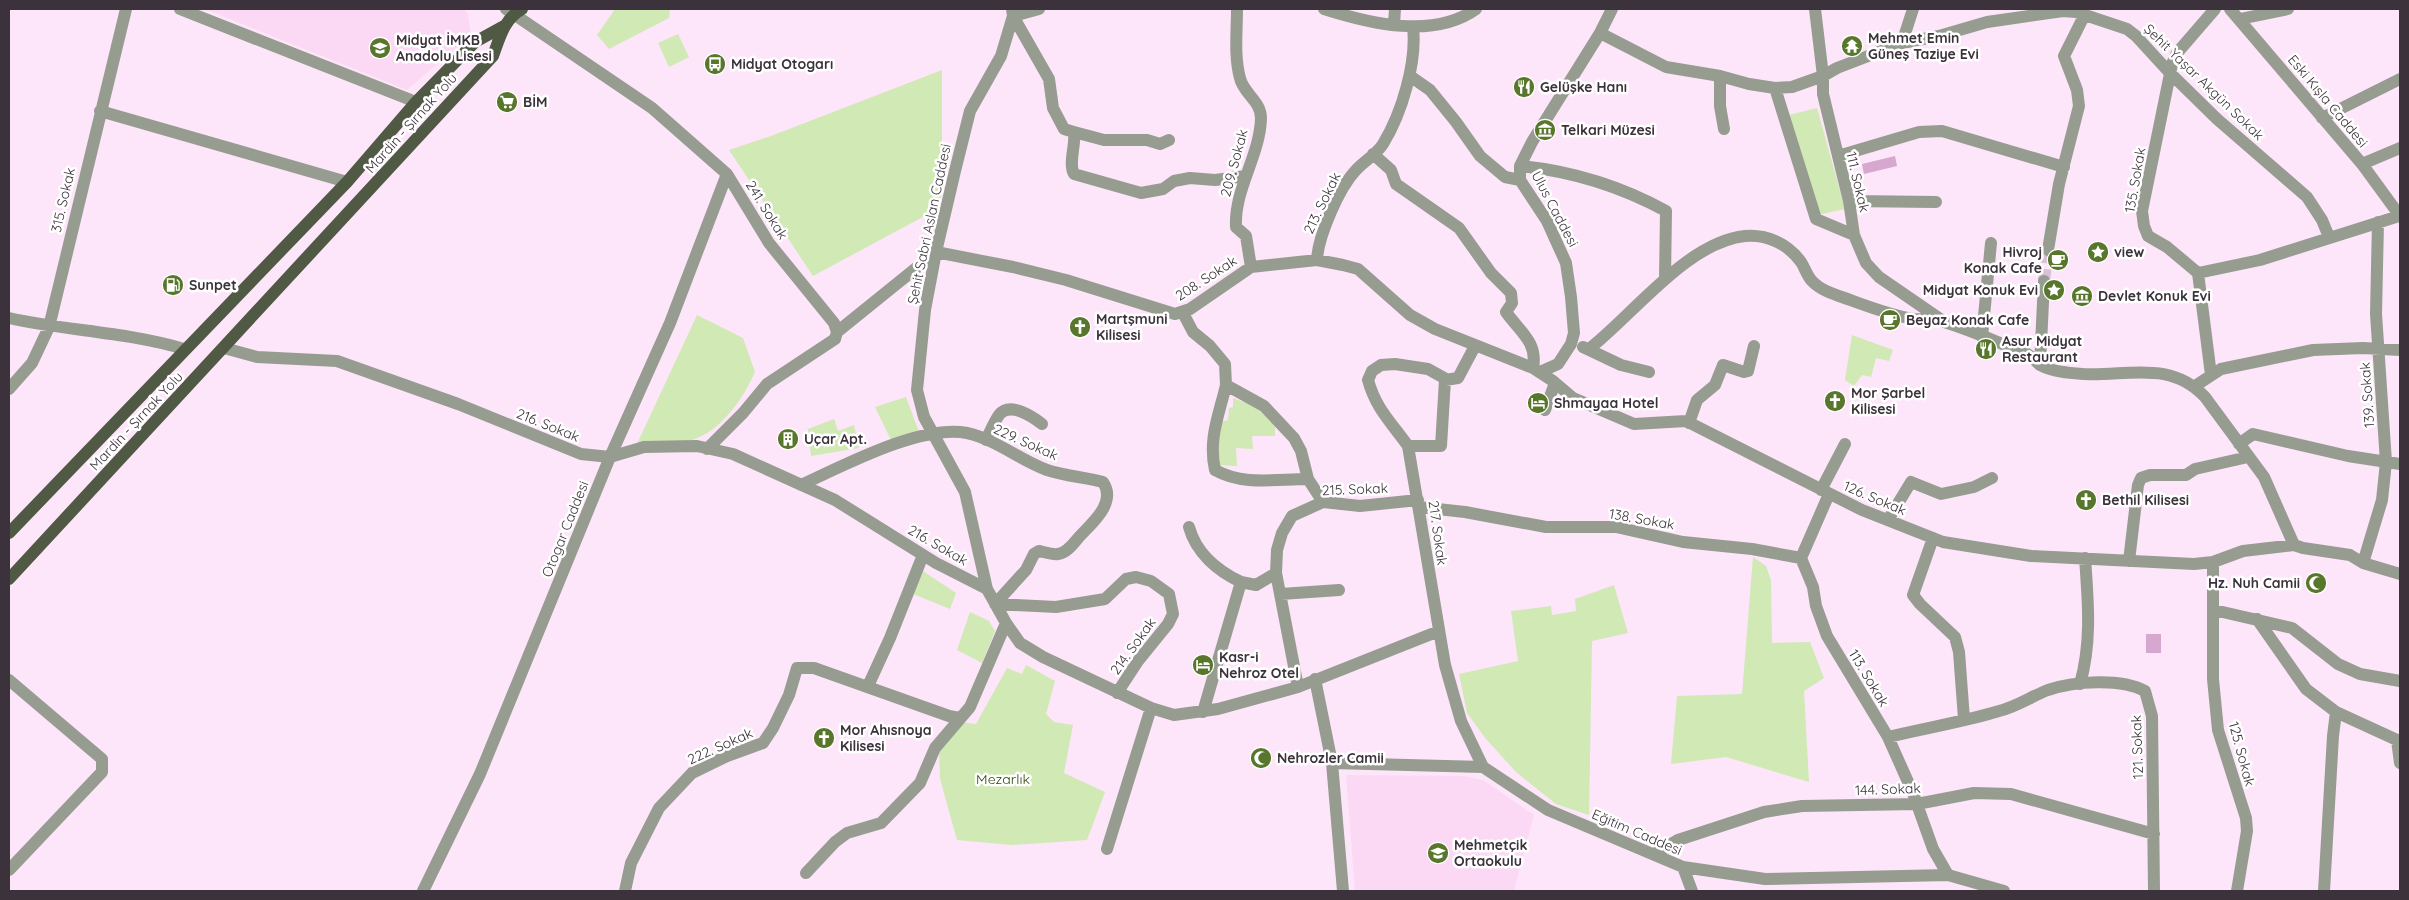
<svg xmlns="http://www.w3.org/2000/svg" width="2409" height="900" font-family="Quicksand,sans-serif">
<rect width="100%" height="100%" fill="#fde6f9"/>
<!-- built -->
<path fill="#fbd9f5" d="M 205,9 L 464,9 L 468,14 L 471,35 L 407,90 Z
M 1346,775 L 1464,776 L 1483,780 L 1534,815 L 1514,891 L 1355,891 Z"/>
<!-- green -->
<path fill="#d0e9b5" d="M 615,9 L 670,9 L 669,18 L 609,49 L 597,35 Z
M 678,34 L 689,57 L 669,67 L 658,43 Z
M 942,70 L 942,195 L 932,212 L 813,276 L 729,150 L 771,136 Z
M 1817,108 L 1845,209 L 1817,215 L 1789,115 Z
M 697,315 L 743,338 L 755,372 C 743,399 721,431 692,440 C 678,444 653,443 637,444 Z
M 1852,335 L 1893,350 L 1889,361 L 1876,358 L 1871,377 L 1862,375 L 1854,386 L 1845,380 Z
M 906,397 L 919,432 L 891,440 L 875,407 Z
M 1233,398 L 1258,407 L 1275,427 L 1275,436 L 1252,436 L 1253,449 L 1236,448 L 1237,466 L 1219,465 L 1215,445 L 1221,422 L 1228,420 L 1229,408 L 1233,407 Z
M 834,419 L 838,431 L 854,425 L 859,448 L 811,456 L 808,429 Z
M 1753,557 L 1766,566 L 1771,580 L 1772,643 L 1810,642 L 1824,678 L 1804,691 L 1809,782 L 1726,757 L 1671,764 L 1677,696 L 1742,694 Z
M 923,571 L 956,593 L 950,609 L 913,594 Z
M 1614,585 L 1628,633 L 1592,641 L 1589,815 L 1556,804 L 1516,772 L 1486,739 L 1467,713 L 1459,674 L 1518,661 L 1511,611 L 1551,606 L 1552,615 L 1576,611 L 1575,599 Z
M 970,612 L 989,621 L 995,631 L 982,663 L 957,650 Z
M 1026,665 L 1055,681 L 1046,714 L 1054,722 L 1073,725 L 1064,773 L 1105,792 L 1087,840 L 1012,845 L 957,840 L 940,779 L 939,748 L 961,722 L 976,724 L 1007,668 L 1022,674 Z"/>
<!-- water -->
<path fill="#d6a7cf" d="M 1895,156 L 1897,166 L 1864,174 L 1862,164 Z
M 2146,634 L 2161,634 L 2161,653 L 2146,653 Z"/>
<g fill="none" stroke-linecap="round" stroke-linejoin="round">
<!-- minor-tunnel -->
<path stroke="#d6c2d3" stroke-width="12" stroke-dasharray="12 6" stroke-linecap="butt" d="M 2044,281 L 2048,250"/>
<!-- minor -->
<path stroke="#969c90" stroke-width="12" d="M 180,9 L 416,102
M 506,9 L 652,108 L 727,174 L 769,243 L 834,323 L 837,332 L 835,339 L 767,384 L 743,413 L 707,449
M 1012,9 L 1013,16 L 1001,56 L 970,111 L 955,171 L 936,252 L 925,310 L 917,390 L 924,417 L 965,492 L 987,589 L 1006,623 L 1020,643 L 1043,657 L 1151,708 L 1174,715 L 1218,709 L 1298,687 L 1439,631
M 1039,9 L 1013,16 L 1049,79 L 1053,108 L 1064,129 L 1074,132 C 1076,145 1068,163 1074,174 L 1141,193 L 1163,189 L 1174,181 L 1190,178 L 1215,180 L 1246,176
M 1237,9 C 1237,31 1234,56 1240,78 C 1243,93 1261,101 1261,118 C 1260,156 1234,189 1236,227 L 1246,236 L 1251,267
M 1324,9 C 1371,24 1434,39 1476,9
M 1815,9 L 1823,76 L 1823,94 L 1849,201 L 1854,235 L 1866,263 L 1879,277 L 1943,321
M 2230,9 L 2362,164 L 2400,216
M 2240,19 L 2288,9
M 1394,24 L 1395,9
M 1600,33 L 1666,67 L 1720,76 L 1749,84 L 1775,88 L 1792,87 L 1823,76 L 1837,68 L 1902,43 L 1939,36 L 1987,22 L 2063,11 L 2076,12 L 2127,29 L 2136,36 L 2169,72 L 2217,119 L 2307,197 L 2322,220 L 2329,237
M 1902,43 L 1913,9
M 1410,76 L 1430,90 L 1456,122 L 1480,156 L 1505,177 L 1520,180
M 1720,76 L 1720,106 L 1724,129
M 1775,88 L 1816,219 L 1854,235
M 100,111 L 347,182
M 2322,118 L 2400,79
M 1074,132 L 1104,140 L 1147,140 L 1160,144 L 1169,140
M 1373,154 L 1391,170 L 1396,184 L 1459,228 L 1491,273 L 1511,293 L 1512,303 L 1506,312 C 1520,332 1538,342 1533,368
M 1838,156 L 1919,132 L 1942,131 L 2064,167
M 2362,164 L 2400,148
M 1520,166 C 1572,171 1620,186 1666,211 L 1665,279
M 1849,201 L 1936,202
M 2048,250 L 2059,184 L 2079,106 L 2077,90 L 2064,56 L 2085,14
M 1317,260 C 1318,236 1339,188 1356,170 C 1364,161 1377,154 1383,144 C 1402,113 1417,62 1413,27
M 2198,273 L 2260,260 L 2399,216
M 1183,313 L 1193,332 L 1210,346 L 1225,364 L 1226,385 L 1264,406 L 1294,438 L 1301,451 L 1308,479 L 1323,502
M 9,318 C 67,331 127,332 184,349
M 837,332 L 936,252 L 1013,267 L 1066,280 L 1175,314 L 1190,309 L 1251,267 L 1317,260 L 1343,265 L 1358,269 L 1410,315 L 1435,329 L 1533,368 L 1553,381 L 1573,398 L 1634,424 L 1686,421 L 1862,510 L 1943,542 L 2031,556 L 2194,564 L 2213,562 L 2243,551 L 2294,545
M 1982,337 L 1991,243
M 1475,346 L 1458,378 L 1445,380 L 1441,446 L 1408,446 L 1445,665 L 1461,721 L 1483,767
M 1583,347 L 1621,365 L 1649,372
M 224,348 L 257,357 L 337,361 L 458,404 L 581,454 L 610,457 L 644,447 L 697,446 L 733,454 L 835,500 L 936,563 L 987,589
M 1589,349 C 1633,315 1687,242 1745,236 C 1767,234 1788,244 1801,262 C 1805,268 1807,276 1812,281 C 1822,292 1840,296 1853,301 C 1872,308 1894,316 1914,319 C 1924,320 1935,319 1944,322 C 1971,330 1999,343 2025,353 C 2031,355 2035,361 2040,365 C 2053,372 2070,373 2084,374 C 2128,376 2171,360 2205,397 L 2264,477 L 2294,545 L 2303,548 L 2350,555 L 2363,563 L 2400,574
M 2040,365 L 2044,281
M 1540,372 L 1558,364 L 1571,344 L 1574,333 L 1571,297 L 1566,263 L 1547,221 L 1520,180 L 1520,166 L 1532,142 L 1600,33 L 1612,9
M 2211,375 L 2198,273 L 2167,247 L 2148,236 L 2144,226 L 2142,211 L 2172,64 L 2177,53 L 2215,9
M 1226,385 C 1219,415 1208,439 1215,470 C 1243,486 1276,479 1308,479
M 2195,386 L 2221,369 L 2313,350 L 2363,348 L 2400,350
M 9,389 L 32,363 L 49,327 L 126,9
M 1545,410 L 1555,383
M 1689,423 L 1697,400 L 1715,385 L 1723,365 L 1744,372 L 1748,371 L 1754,346
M 986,440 C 990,432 994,422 999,415 C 1010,401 1033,417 1042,424
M 2239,444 L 2253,434 L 2348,456 L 2400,464
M 1408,446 C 1391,422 1376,409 1368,380 L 1372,371 L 1381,365 L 1395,364 L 1428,369 L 1446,379
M 801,485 C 843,466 921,424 967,433 C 995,439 1020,460 1047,470 C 1065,476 1084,477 1103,482 C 1117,503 1092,523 1079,537 C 1074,543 1067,553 1058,554 C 1053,555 1044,552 1039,551 L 1034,554 L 1026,570 L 995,604
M 1821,490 L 1845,444
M 1829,494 L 1801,558 L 1813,587 L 1816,606 L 1827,636 L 1888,737 L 1913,793 L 1933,849 L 1948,875
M 1419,507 L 1465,512 L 1546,527 L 1616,527 L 1683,542 L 1752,549 L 1801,558
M 1888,520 L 1911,482 L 1941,494 L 1974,487 L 1992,478
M 1189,527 C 1196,553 1218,571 1241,582
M 1933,538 L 1913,595 L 1920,604 L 1955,637 L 1959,652 L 1964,719
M 2129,561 L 2138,485 L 2141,478 L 2150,475 L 2186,475 L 2195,469 L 2248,457
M 2213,562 L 2213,679 L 2218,730 L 2246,818 L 2247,831 L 2237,891
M 2363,563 L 2382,500 L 2386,462 L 2376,314 L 2378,222
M 1281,594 L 1339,590
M 995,604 L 1056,607 L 1105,599 L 1126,579 L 1136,577 L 1151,581 L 1169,594 L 1173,614 L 1168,624 L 1138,661 L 1117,693
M 2214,610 L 2292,628 L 2338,664 L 2360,674 L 2400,681
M 2257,619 L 2306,689 L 2336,712 L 2397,740 L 2400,763
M 1315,679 L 1332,763 L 1343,891
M 9,680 L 102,759 L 102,772 L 9,870
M 2080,684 C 2092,642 2088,601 2085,558
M 868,686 L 890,638 L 923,555
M 1298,687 L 1276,573 L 1277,550 L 1282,533 L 1292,516 L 1323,502 L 1360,506 L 1418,500
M 1203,712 L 1241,582 L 1256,585 L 1276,573
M 1888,737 C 1925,728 1963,722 1999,711 C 2016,707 2032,696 2048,690 C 2075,681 2121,678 2145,691 L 2152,716 L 2154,891
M 1332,763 L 1483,767 L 1548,810 L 1683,867 L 1765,879 L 1948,875 L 2004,891
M 1107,849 L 1151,708
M 1654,854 L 1678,840 L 1764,812 L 1802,806 L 1917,804 L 1974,793 L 2011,794 L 2154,834
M 1683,867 L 1692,891
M 806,873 L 835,842 L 847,833 L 881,823 L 920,783 L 935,748 L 970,707 L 1006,623
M 423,891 L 480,774 L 610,457 L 670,323 L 727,174
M 625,891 L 631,863 L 659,808 L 692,773 L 727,756 L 763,743 L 773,728 L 789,695 L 797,668 L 814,668 L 949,716 L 960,718
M 2324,891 L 2333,736 L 2336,712"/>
<!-- major -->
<path stroke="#4f5943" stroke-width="12" d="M 9,533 L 347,182 L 416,102 L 475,42 L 504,26
M 9,579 L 493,56 C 500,37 504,19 522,9"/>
</g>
<!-- icons -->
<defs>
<g id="temple-disc" transform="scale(1.125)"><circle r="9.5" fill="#58772d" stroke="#fff"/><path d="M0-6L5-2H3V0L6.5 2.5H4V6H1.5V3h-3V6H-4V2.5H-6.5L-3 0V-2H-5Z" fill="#fff"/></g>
<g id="school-disc" transform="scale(1.125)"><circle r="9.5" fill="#58772d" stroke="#fff"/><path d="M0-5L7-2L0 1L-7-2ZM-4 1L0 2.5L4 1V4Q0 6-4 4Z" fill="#fff"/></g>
<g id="bus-disc" transform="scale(1.125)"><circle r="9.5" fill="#58772d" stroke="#fff"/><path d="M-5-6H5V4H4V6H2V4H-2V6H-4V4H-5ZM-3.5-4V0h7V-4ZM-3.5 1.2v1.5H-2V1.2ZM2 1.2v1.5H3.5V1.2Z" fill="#fff"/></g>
<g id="restaurant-disc" transform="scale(1.125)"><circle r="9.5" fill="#58772d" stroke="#fff"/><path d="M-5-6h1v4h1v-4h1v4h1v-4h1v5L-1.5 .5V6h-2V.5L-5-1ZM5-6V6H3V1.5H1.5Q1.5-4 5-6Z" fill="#fff"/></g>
<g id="supermarket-disc" transform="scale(1.125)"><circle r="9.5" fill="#58772d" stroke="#fff"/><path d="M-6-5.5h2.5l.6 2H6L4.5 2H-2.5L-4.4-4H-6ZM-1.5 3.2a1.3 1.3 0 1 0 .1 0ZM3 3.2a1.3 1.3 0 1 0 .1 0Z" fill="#fff"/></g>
<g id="museum-disc" transform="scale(1.125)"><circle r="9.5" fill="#58772d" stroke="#fff"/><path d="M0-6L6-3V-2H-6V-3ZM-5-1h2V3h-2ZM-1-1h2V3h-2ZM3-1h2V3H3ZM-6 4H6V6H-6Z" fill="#fff"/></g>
<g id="sight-disc" transform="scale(1.125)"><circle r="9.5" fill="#58772d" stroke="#fff"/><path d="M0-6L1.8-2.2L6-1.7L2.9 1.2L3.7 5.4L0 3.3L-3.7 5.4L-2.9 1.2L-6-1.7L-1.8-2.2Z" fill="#fff"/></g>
<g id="cafe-disc" transform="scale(1.125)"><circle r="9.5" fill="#58772d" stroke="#fff"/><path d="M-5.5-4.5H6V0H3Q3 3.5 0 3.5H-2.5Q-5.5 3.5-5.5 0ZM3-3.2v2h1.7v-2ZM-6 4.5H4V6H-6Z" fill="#fff"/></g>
<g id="fuel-disc" transform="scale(1.125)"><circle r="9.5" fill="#58772d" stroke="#fff"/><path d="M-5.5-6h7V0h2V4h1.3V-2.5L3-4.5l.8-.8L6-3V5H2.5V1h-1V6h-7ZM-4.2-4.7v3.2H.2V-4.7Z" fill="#fff"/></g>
<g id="church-disc" transform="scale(1.125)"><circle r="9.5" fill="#58772d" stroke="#fff"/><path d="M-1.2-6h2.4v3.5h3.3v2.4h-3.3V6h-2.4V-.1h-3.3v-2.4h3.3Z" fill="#fff"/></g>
<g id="hotel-disc" transform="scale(1.125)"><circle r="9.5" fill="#58772d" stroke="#fff"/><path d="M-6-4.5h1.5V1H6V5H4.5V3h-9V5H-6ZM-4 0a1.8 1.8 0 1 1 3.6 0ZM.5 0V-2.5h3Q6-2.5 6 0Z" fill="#fff"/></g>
<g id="building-disc" transform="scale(1.125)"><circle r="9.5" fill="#58772d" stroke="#fff"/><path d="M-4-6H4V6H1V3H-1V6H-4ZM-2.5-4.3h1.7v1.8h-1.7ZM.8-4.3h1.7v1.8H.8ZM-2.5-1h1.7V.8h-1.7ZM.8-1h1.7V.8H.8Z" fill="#fff"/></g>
<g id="mosque-disc" transform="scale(1.125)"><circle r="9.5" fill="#58772d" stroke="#fff"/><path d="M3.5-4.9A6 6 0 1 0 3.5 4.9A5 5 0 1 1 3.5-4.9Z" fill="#fff"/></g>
</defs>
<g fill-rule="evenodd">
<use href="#temple-disc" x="1852" y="46"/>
<use href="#school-disc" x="380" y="48"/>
<use href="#bus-disc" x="715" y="64"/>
<use href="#restaurant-disc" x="1524" y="87"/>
<use href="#supermarket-disc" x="507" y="102"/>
<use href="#museum-disc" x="1545" y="130"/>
<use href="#sight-disc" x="2098" y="252"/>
<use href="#cafe-disc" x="2058" y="260"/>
<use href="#fuel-disc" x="173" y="285"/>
<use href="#sight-disc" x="2054" y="290"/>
<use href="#museum-disc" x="2082" y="296"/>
<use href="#cafe-disc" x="1890" y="320"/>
<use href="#church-disc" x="1080" y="327"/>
<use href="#restaurant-disc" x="1986" y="349"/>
<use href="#church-disc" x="1835" y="401"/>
<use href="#hotel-disc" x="1538" y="403"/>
<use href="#building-disc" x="788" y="439"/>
<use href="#church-disc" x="2086" y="500"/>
<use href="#mosque-disc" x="2316" y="583"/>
<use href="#hotel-disc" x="1203" y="665"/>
<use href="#church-disc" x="824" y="738"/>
<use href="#mosque-disc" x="1261" y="758"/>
<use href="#school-disc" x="1438" y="853"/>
</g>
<g text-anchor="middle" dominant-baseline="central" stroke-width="5" stroke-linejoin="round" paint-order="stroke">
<!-- poi labels -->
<g font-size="14" font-weight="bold" fill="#3c323b" stroke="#fff" text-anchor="start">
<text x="1868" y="38">Mehmet Emin<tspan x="1868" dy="16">Güneş Taziye Evi</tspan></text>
<text x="396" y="40">Midyat İMKB<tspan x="396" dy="16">Anadolu Lisesi</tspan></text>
<text x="731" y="64">Midyat Otogarı</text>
<text x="1540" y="87">Gelüşke Hanı</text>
<text x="523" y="102">BİM</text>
<text x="1561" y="130">Telkari Müzesi</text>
<text x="2042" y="252" text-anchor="end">Hivroj<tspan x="2042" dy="16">Konak Cafe</tspan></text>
<text x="2114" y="252">view</text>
<text x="189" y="285">Sunpet</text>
<text x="2038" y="290" text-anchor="end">Midyat Konuk Evi</text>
<text x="2098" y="296">Devlet Konuk Evi</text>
<text x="1096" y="319">Martşmuni<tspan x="1096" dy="16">Kilisesi</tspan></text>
<text x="1906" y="320">Beyaz Konak Cafe</text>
<text x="2002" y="341">Asur Midyat<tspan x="2002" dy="16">Restaurant</tspan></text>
<text x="1851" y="393">Mor Şarbel<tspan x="1851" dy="16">Kilisesi</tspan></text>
<text x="1554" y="403">Shmayaa Hotel</text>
<text x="804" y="439">Uçar Apt.</text>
<text x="2102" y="500">Bethil Kilisesi</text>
<text x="2300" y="583" text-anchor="end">Hz. Nuh Camii</text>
<text x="1219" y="657">Kasr-i<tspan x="1219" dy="16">Nehroz Otel</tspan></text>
<text x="840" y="730">Mor Ahısnoya<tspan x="840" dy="16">Kilisesi</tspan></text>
<text x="1277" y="758">Nehrozler Camii</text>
<text x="1454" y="845">Mehmetçik<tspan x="1454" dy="16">Ortaokulu</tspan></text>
</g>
<!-- street labels -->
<g font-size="14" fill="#3c323b" stroke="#fff">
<text transform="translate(2204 82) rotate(44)">Şehit Yaşar Akgün Sokak</text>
<text transform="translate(2328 101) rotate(50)">Eski Kışla Caddesi</text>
<text transform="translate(411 123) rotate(-48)">Mardin - Şırnak Yolu</text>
<text transform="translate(1234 163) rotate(-75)">209. Sokak</text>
<text transform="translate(2135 180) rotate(-80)">135. Sokak</text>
<text transform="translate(1858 182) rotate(77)">111. Sokak</text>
<text transform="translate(63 200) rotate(-77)">315. Sokak</text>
<text transform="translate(1322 203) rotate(-64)">213. Sokak</text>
<text transform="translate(1555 209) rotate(62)">Ulus Caddesi</text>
<text transform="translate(767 210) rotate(58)">241. Sokak</text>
<text transform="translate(929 224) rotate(-78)">Şehit Sabri Aslan Caddesi</text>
<text transform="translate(1206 278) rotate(-33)">208. Sokak</text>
<text transform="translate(2367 395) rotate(-94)">139. Sokak</text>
<text transform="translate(136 421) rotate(-47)">Mardin - Şırnak Yolu</text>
<text transform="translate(548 425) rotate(22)">216. Sokak</text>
<text transform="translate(1026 442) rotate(24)">229. Sokak</text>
<text transform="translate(1355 489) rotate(-2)">215. Sokak</text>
<text transform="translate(1875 498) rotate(23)">126. Sokak</text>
<text transform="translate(1642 519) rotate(10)">138. Sokak</text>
<text transform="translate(565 529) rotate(-68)">Otogar Caddesi</text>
<text transform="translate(1438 533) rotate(82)">217. Sokak</text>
<text transform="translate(938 545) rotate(30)">216. Sokak</text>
<text transform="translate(1133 646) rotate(-54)">214. Sokak</text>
<text transform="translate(1869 678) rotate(59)">113. Sokak</text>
<text transform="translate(720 746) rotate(-24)">222. Sokak</text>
<text transform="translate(2137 747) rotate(-92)">121. Sokak</text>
<text transform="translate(2242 754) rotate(75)">125. Sokak</text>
<text transform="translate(1888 789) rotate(-2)">144. Sokak</text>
<text transform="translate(1637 832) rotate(23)">Eğitim Caddesi</text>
</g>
<!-- park labels -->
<g font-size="14" fill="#30460d" stroke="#fff">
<text x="1003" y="779">Mezarlık</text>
</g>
</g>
<!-- border -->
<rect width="2409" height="900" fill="none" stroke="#3c323b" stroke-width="20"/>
</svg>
